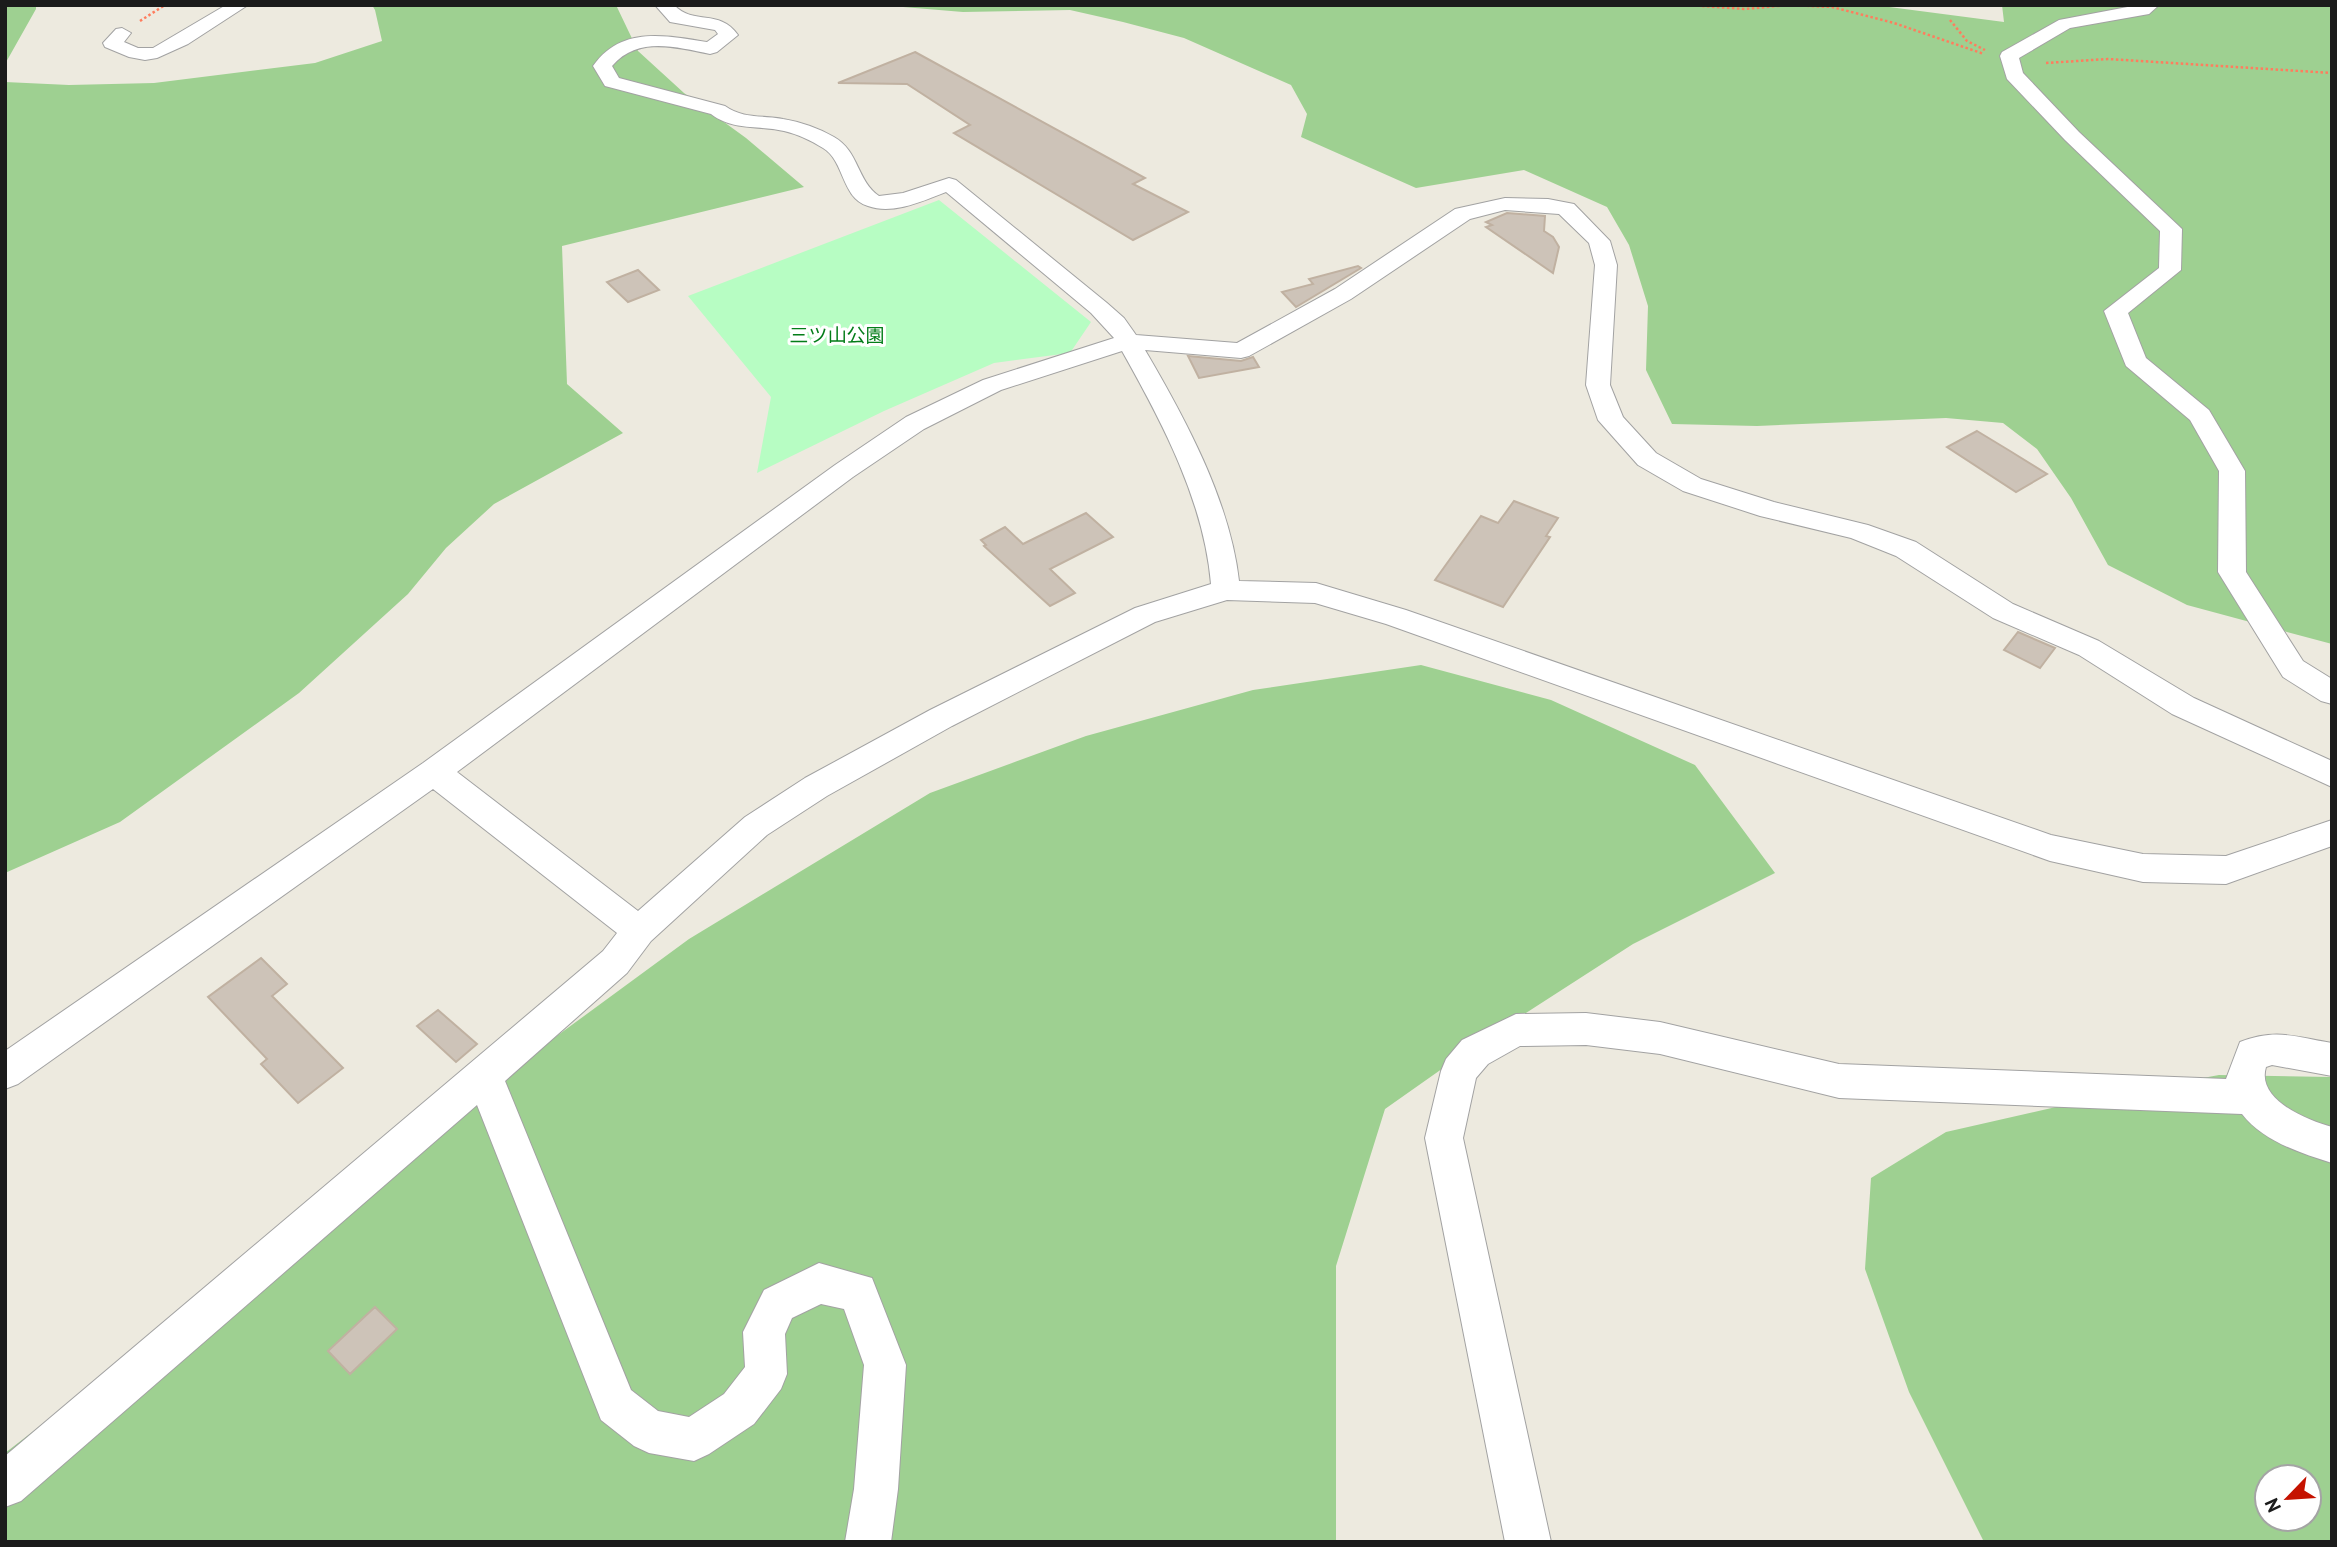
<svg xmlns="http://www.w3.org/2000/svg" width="2337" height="1547" font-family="'PT Sans','Noto Sans JP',sans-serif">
<rect width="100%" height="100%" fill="#edeadf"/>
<!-- forest -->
<path fill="#9ed091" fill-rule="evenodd" d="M 5,5 L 36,5 L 36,9 L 5,64 Z
M 372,5 L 616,5 L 638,51 L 684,93 L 746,138 L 804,187 L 562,246 L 567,384 L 623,433 L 494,504 L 446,548 L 408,594 L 299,693 L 120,822 L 5,873 L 5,82 L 69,85 L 154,83 L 315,63 L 382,41 L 375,10 Z
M 879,5 L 1874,5 L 2004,22 L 2002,5 L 2332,5 L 2332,644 L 2187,605 L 2108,565 L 2071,498 L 2037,449 L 2003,423 L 1946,418 L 1757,426 L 1672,424 L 1646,370 L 1648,306 L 1629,245 L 1607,207 L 1524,170 L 1416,188 L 1301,137 L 1307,114 L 1291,85 L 1184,38 L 1123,22 L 1070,10 L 963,12 Z
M 1421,665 L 1551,700 L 1695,765 L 1775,873 L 1633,944 L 1473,1047 L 1385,1109 L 1336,1266 L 1336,1542 L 5,1542 L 5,1453 L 351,1187 L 689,939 L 930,793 L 1086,736 L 1253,690 Z
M 2219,1075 L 2332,1077 L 2332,1542 L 1984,1542 L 1909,1392 L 1865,1269 L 1871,1178 L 1946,1132 L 2095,1098 ZM 2267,1477 L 2309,1477 L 2309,1519 L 2267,1519 Z"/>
<!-- park -->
<path fill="#b7fdc3" d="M 939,200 L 1091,322 L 1070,353 L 994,363 L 884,411 L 757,473 L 771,397 L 688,296 Z"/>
<!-- building -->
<path fill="#cdc3b8" stroke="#c0b1a1" stroke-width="2" d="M 915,52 L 1145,178 L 1133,184 L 1188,212 L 1133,240 L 954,133 L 970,125 L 907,84 L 838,83 Z
M 1507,213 L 1545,216 L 1544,231 L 1553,237 L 1559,247 L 1553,273 L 1486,227 L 1492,225 L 1486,222 Z
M 1358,266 L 1361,268 L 1296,307 L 1282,292 L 1313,284 L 1309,279 Z
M 638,270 L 659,290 L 628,302 L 607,282 Z
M 1188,356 L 1241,361 L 1253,357 L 1259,367 L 1199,378 Z
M 1977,431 L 2010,451 L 2047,474 L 2016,492 L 1947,447 Z
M 1514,501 L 1558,518 L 1546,536 L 1550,537 L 1503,607 L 1435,580 L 1481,516 L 1498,523 Z
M 1086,513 L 1113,537 L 1050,569 L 1075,593 L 1050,606 L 984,546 L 986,545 L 981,540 L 1005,527 L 1023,544 Z
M 2018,632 L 2055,648 L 2040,668 L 2004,650 Z
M 261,958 L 287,984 L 272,996 L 343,1068 L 298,1103 L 261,1064 L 267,1059 L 208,997 Z
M 438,1010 L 477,1044 L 456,1062 L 417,1026 Z
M 375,1307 L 397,1329 L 350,1374 L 328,1351 Z"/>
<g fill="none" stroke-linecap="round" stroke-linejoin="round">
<!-- minor casing -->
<g stroke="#a2a2a2" stroke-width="2">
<path id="minor" d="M 226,5 L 248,5 L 188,44 L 157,58 L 145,60 L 129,57 L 105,47 L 103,43 L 116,29 L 122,28 L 131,33 L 124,42 L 138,48 L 153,48 Z
M 655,5 L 674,5 C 694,26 719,8 738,35 L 717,52 L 710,54 C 675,47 638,36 612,66 L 619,78 L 725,106 C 743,119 762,115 783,119 C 801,122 818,128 834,137 C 859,151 857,181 879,196 L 903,193 L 949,178 L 956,180 L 1107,303 L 1124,318 L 1136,335 L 1237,343 L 1335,289 L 1455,209 L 1505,198 L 1548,199 L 1574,204 L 1610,241 L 1617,265 L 1610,385 L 1623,417 L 1656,453 L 1701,479 L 1774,502 L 1868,525 L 1916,542 L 2013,604 L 2099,641 L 2194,698 L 2332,761 L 2332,787 L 2172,714 L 2079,655 L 1993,618 L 1896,556 L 1851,538 L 1760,516 L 1683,491 L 1638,465 L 1598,420 L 1586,385 L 1595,265 L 1589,243 L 1559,214 L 1505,210 L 1470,219 L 1351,299 L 1249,356 L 1241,358 L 1145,350 C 1185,418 1230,501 1239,581 L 1316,583 L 1406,610 L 2051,835 L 2143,854 L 2226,856 L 2332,820 L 2332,846 L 2226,884 L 2143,882 L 2050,861 L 1386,624 L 1315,603 L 1227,600 L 1155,622 L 952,726 L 827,796 L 767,835 L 651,941 L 627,973 L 505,1081 L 631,1390 L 658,1411 L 689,1417 L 724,1394 L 745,1367 L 743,1332 L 764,1290 L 819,1263 L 872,1278 L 906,1365 L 898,1489 L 891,1542 L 845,1542 L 854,1489 L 864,1365 L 844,1309 L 821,1304 L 792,1318 L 785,1334 L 787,1374 L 781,1389 L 754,1424 L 709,1454 L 694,1461 L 649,1453 L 634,1446 L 601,1420 L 477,1105 L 21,1501 L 5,1507 L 5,1456 L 603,951 L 617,933 L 433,789 L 18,1084 L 5,1089 L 5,1051 L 423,763 L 835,465 L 906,417 L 983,380 L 1114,338 L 1091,313 L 946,192 C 923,201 893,215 868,206 C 841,198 845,161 823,148 C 812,141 797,134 784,131 C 758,125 733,131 711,114 L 605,86 L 593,66 C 621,26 664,35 707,42 L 718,34 L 715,30 L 670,22 ZM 1122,351 C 1162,422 1204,501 1211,584 L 1135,608 L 930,710 L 805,778 L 745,817 L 638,911 L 457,772 L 853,477 L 924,429 L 1001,390 Z
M 2138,5 L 2159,5 L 2149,14 L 2070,28 L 2019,58 L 2023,73 L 2079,132 L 2182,229 L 2181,270 L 2128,313 L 2146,358 L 2209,410 L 2245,471 L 2246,572 L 2303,661 L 2332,679 L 2332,704 L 2321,701 L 2283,677 L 2218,572 L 2219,471 L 2190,420 L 2126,366 L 2104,311 L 2159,268 L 2160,231 L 2065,140 L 2007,79 L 2000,56 L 2002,52 L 2059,20 Z
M 1586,1013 L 1660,1022 L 1839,1064 L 2226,1079 L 2240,1042 C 2277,1028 2294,1037 2332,1043 L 2332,1076 L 2272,1065 L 2266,1067 C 2256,1100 2307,1120 2332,1127 L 2332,1163 C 2300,1153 2263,1141 2242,1114 L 1839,1098 L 1660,1054 L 1586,1045 L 1520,1046 L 1488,1064 L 1476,1078 L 1463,1138 L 1551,1542 L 1505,1542 L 1425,1138 L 1441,1071 L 1446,1059 L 1462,1040 L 1516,1014 Z"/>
</g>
<!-- path -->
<path stroke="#ff7d5e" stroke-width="2.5" stroke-dasharray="2.5 2.5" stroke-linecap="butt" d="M 1687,5 L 1745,9 L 1789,5 L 1832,7 L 1894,23 L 1984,54
M 1950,20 L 1967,41 L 1985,50
M 140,21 L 165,5
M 2046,63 L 2108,59 L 2332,73"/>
<!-- minor -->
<use href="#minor" fill="#fff" fill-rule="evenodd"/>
</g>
<g text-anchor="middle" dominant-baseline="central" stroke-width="6" stroke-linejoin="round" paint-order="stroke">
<!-- far-park labels -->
<g font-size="19" fill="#047d19" stroke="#fff">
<text x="837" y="335">三ツ山公園</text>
</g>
</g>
<!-- border -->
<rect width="2337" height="1547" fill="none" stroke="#1b1b1b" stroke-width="14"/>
<!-- north arrow -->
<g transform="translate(2288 1498) rotate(245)"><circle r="33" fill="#ffffff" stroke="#a4a4a4" stroke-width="2"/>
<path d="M0-5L12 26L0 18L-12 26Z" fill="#c51200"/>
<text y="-10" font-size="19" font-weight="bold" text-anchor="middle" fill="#1b1b1b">N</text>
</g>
</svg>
